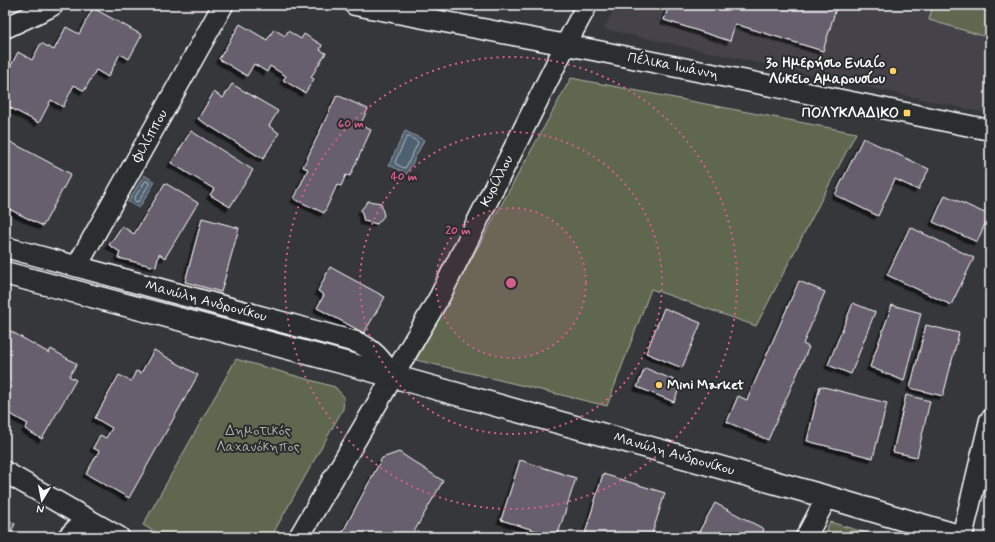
<svg xmlns="http://www.w3.org/2000/svg" width="995" height="542" font-family="Mynerve,sans-serif">
<defs>
<filter id="shadow"><feDropShadow dx="-3.5" dy="3.5" stdDeviation="0" flood-color="#0009"/></filter>
</defs>
<rect width="100%" height="100%" fill="#36373b"/>
<filter id="ink" filterUnits="userSpaceOnUse"><feTurbulence type="fractalNoise" baseFrequency=".025" numOctaves="2"/><feDisplacementMap in="SourceGraphic" scale="8" xChannelSelector="R" yChannelSelector="G"/><feConvolveMatrix kernelMatrix="1 2 1 2 8 2 1 2 1" color-interpolation-filters="sRGB"/></filter>
<g filter="url(#ink)">
<!-- built -->
<path fill="#45434a" d="M 616,5 L 990,5 L 990,114 L 604,29 Z"/>
<!-- green -->
<path fill="#5e684f" stroke="#aeb4a7" d="M 933,5 L 990,5 L 990,38 L 929,20 Z
M 571,78 L 856,133 L 756,326 L 651,289 L 607,406 L 416,360 Z
M 236,359 L 335,387 L 344,397 L 343,409 L 271,537 L 163,537 L 143,525 Z
M 830,522 L 880,537 L 822,537 Z"/>
<!-- water -->
<path fill="#4f6070" stroke="#95a0a9" d="M 405,131 L 424,140 L 407,174 L 389,165 Z
M 144,175 L 155,182 L 139,208 L 128,202 Z"/>
<g fill="none" stroke-linecap="round" stroke-linejoin="round">
<!-- shore -->
<path stroke="#b9bfc6" stroke-width="1" d="M 409,137 L 417,141 L 418,143 L 406,167 L 404,168 L 396,164 L 395,162 L 406,138 Z
M 146,181 L 149,182 L 149,184 L 139,201 L 136,202 L 134,199 Z"/>
</g>
<!-- building -->
<path fill="#685e6e" stroke="#fff" filter="url(#shadow)" d="M 669,5 L 837,5 L 823,51 L 735,24 L 730,41 L 664,20 Z
M 93,8 L 142,35 L 129,59 L 120,54 L 108,77 L 96,70 L 84,91 L 74,85 L 63,107 L 51,100 L 39,123 L 5,105 L 5,73 L 7,73 L 18,52 L 32,60 L 41,43 L 54,50 L 66,27 L 79,34 Z
M 240,24 L 267,40 L 274,29 L 285,36 L 288,31 L 301,39 L 304,34 L 322,45 L 320,50 L 326,53 L 311,77 L 314,79 L 305,93 L 283,80 L 286,76 L 270,66 L 267,72 L 254,64 L 247,76 L 219,59 Z
M 232,84 L 278,111 L 269,126 L 279,133 L 263,159 L 198,119 L 214,92 L 223,98 Z
M 337,95 L 368,109 L 360,125 L 371,130 L 350,176 L 346,175 L 341,186 L 337,185 L 324,213 L 294,199 L 308,169 L 303,167 Z
M 191,131 L 253,170 L 230,207 L 210,195 L 214,189 L 171,163 Z
M 863,138 L 929,169 L 918,190 L 895,179 L 878,216 L 835,195 Z
M 5,139 L 71,174 L 43,226 L 5,207 Z
M 165,183 L 198,203 L 165,258 L 159,254 L 156,267 L 118,258 L 120,252 L 109,245 L 122,226 L 134,234 Z
M 945,195 L 989,215 L 977,242 L 933,222 Z
M 368,201 L 381,203 L 384,216 L 377,224 L 364,221 L 361,210 Z
M 202,218 L 239,228 L 221,292 L 185,282 Z
M 910,227 L 974,258 L 951,305 L 887,275 Z
M 330,267 L 385,297 L 364,333 L 317,308 L 324,295 L 318,291 Z
M 799,281 L 825,292 L 803,344 L 809,347 L 768,440 L 727,422 L 738,396 L 747,400 Z
M 853,303 L 875,312 L 851,374 L 828,365 Z
M 892,305 L 921,313 L 904,381 L 870,367 Z
M 664,308 L 701,323 L 682,368 L 646,353 Z
M 926,325 L 959,333 L 943,396 L 910,388 Z
M 5,328 L 49,353 L 51,349 L 77,364 L 69,376 L 76,380 L 42,439 L 25,429 L 28,424 L 5,411 Z
M 154,350 L 198,375 L 129,498 L 86,474 L 99,451 L 93,448 L 100,435 L 106,438 L 112,428 L 95,418 L 119,375 L 131,381 L 136,371 L 141,373 Z
M 645,368 L 681,383 L 674,402 L 637,387 Z
M 820,386 L 887,403 L 873,458 L 807,441 Z
M 906,395 L 930,401 L 917,457 L 893,452 Z
M 399,452 L 443,481 L 411,537 L 404,536 L 403,537 L 340,537 L 382,458 Z
M 520,460 L 576,478 L 557,537 L 501,520 Z
M 603,474 L 665,493 L 651,537 L 584,537 Z
M 715,503 L 764,529 L 760,537 L 696,537 Z
M 5,518 L 15,524 L 8,537 L 5,537 Z"/>
<g fill="none" stroke-linecap="round" stroke-linejoin="round">
<!-- street casing -->
<g stroke="#fff" stroke-width="23">
<path id="street" d="M 355,5 L 593,50 L 990,130
M 5,28 L 48,8 L 53,5
M 5,247 L 356,342 C 374,349 382,361 393,376
M 77,266 L 223,5
M 5,472 L 119,537
M 68,537 L 86,519
M 299,537 L 440,296 L 566,44 L 587,5
M 806,537 L 827,497
M 962,537 L 990,420"/>
</g>
<!-- secondary casing -->
<g stroke="#fff" stroke-width="25">
<path id="secondary" d="M 5,273 L 356,366 L 827,497 L 962,537"/>
</g>
<!-- street -->
<use href="#street" stroke="#2a2d2e" stroke-width="20"/>
<!-- secondary -->
<use href="#secondary" stroke="#2a2d2e" stroke-width="22"/>
</g>
</g>
<!-- distance rings -->
<circle cx="511" cy="283" r="75" fill="#d45d8c" fill-opacity=".12"/>
<g fill="none" stroke="#d45d8c" stroke-width="2" stroke-dasharray="2 4">
<circle cx="511" cy="283" r="75"/>
<circle cx="511" cy="283" r="151"/>
<circle cx="511" cy="283" r="226"/>
</g>
<!-- markers -->
<g fill="#ffd166" stroke="#2a2d2e" stroke-width="1.5">
<circle cx="893" cy="71" r="4"/>
<rect x="903" y="109" width="8" height="8" rx="2"/>
<circle cx="659" cy="385" r="4"/>
</g>
<g text-anchor="middle" dominant-baseline="central" stroke-width="4" stroke-linejoin="round" paint-order="stroke">
<!-- poi labels -->
<g font-size="14" font-weight="bold" fill="#fff" stroke="#2a2d2e" text-anchor="end">
<text x="885" y="63">3ο Ημερήσιο Ενιαίο<tspan x="885" dy="16">Λύκειο Αμαρουσίου</tspan></text>
<text x="899" y="113">ΠΟΛΥΚΛΑΔΙΚΟ</text>
<text x="667" y="385" text-anchor="start">Mini Market</text>
</g>
<!-- street labels -->
<g font-size="14" fill="#fff" stroke="#2a2d2e">
<text transform="translate(673 66) rotate(11)">Πέλικα Ιωάννη</text>
<text transform="translate(150 136) rotate(-61)">Φιλίππου</text>
<text transform="translate(497 181) rotate(-63)">Κυρίλλου</text>
<text transform="translate(206 301) rotate(15)">Μανώλη Ανδρονίκου</text>
<text transform="translate(674 454) rotate(16)">Μανώλη Ανδρονίκου</text>
</g>
<!-- park labels -->
<g font-size="14" fill="#aeb4a7" stroke="#2a2d2e">
<text x="258" y="431">Δημοτικός<tspan x="258" dy="16">Λαχανόκηπος</tspan></text>
</g>
</g>
<circle cx="511" cy="283" r="6" fill="#d45d8c" stroke="#2a2d2e" stroke-width="2"/>
<g font-size="12" text-anchor="middle" font-weight="bold" fill="#d45d8c" stroke="#2a2d2e" stroke-width="4" stroke-linejoin="round" paint-order="stroke">
<text x="351" y="127">60 m</text>
<text x="404" y="180">40 m</text>
<text x="458" y="234">20 m</text>
</g>
<!-- margin -->
<rect width="995" height="542" fill="none" stroke="#2a2d2e" stroke-width="20"/>
<rect x="10" y="10" width="975" height="522" fill="none" stroke="#fff" stroke-width="1.5" filter="url(#ink)"/>
<!-- north arrow -->
<g transform="translate(42 500) rotate(190)" stroke="#2a2d2e" stroke-width="3" paint-order="stroke">
<path d="M0-3L7 15L0 10L-7 15Z" fill="#ffffff"/>
<text y="-6" font-size="11" font-weight="bold" text-anchor="middle" fill="#ffffff">N</text>
</g>
</svg>
